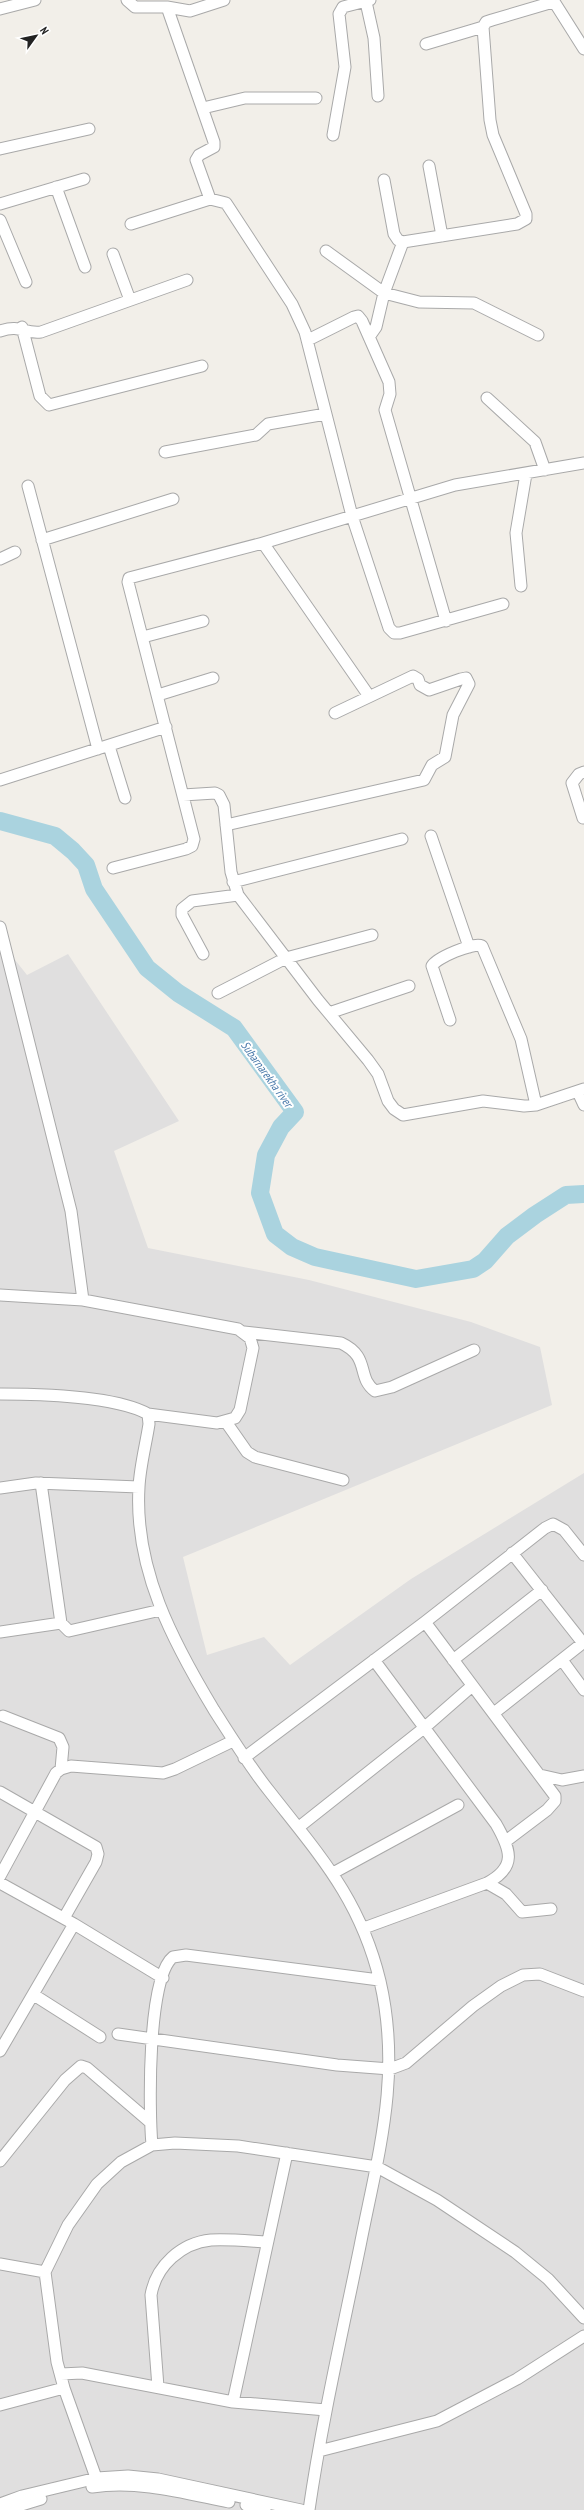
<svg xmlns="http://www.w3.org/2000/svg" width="584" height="2510" font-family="'PT Sans Narrow',sans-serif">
<rect width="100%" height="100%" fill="#f2efe9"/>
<!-- residential -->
<path fill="#e0dfdf" d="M 0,941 L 27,975 L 68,954 L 179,1121 L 114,1151 L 148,1248 L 309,1280 L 471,1322 L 540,1347 L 552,1405 L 183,1557 L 207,1655 L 264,1637 L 290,1665 L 411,1579 L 584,1473 L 584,2510 L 0,2510 Z"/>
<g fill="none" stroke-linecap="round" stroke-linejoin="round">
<!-- river -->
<path stroke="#aad3df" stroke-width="18" d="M 0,821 L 55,836 L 73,851 L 86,865 L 94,889 L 147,968 L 178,993 L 234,1028 L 295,1112 L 281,1127 L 266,1155 L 260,1193 L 275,1234 L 292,1247 L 315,1257 L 416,1279 L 473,1269 L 485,1261 L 507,1236 L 535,1215 L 566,1195 L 584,1194"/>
<!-- minor casing -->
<g stroke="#a9a9a9" stroke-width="13">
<path id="minor" d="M 127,0 L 135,7 L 167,7
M 553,0 L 584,49
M 366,2 L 374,38 L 378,96
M 0,9 L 35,0
M 426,44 L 483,27
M 203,108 L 245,98 L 316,98
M 333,135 L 345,67 L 339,14 L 343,7 L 370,0
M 0,149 L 89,129
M 429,166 L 442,236
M 384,180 L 394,234 L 398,240 L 403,242
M 56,187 L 85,267
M 210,199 L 196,160 L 199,155 L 214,147 L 214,142 L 167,7 L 190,11 L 224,0
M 0,204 L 84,179
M 0,220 L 26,282
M 131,224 L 210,199 L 226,203 L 292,304 L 305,332 L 352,516 L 389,628 L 394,633 L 400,633 L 503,604
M 326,251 L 384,293 L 419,302 L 474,303 L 538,335
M 113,254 L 130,300
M 22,327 L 40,396 L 49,405 L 202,366
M 0,331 C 21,324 23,334 41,332 L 187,280
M 369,337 L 376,327 L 384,293 L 403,242 L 517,224 L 526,219 L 526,214 L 493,135 L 490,120 L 483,27 L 486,22 L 492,20 L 553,2
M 308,340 L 354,317 L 358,316 L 362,321 L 389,382 L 390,394 L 385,410 L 446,621
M 487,398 L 535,442 L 545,470
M 165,452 L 256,435 L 268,424 L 326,414
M 28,486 L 98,749
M 42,540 L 173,499
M 263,543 L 369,696
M 0,559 L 15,552
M 521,586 L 516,533 L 526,474
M 143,637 L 203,621
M 158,695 L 213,678
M 109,746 L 125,798
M 0,780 L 166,727
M 183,795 L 215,793 L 219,795 L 224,805 L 231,872 L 238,895 L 318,1000 L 368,1060 L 378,1074 L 388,1101 L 394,1109 L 403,1115 L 483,1101 L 524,1106 L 536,1105 L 584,1089
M 583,818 L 572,783 L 579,774 L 584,772
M 226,825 L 424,780 L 432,765 L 445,757 L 453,715 L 469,684 L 466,678 L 461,679 L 429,690 L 420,685 L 418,679 L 413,676 L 335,713
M 431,836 L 469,947
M 113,868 L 186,849 L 192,846 L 194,839 L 128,582 L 129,578 L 263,543 L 455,485 L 584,463
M 233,882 L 402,839
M 0,927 L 71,1211 L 83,1300 L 0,1295
M 203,954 L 182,915 L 182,909 L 192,901 L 238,895
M 218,993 L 286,958 L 372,935
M 329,1013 L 409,986
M 450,1020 L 432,966 C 436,958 473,942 482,946 L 521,1039 L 536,1105
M 578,1092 L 584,1105
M 83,1300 L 238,1329 L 250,1338 L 253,1348 L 240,1410 L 235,1418 L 217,1423 L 148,1414
M 244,1332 L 341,1343 C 371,1357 356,1377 375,1391 L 392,1387 L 474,1350
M 0,1394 C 38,1394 116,1396 148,1414 L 149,1424 C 146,1444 140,1466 139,1487 C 134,1569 173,1642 214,1710 C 232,1738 249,1766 270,1792 C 320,1856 360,1899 380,1981 C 402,2076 378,2154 360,2246 C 342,2334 322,2421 309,2510
M 226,1422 L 247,1452 L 255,1457 L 343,1480
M 41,1483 L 61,1623 L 69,1631 L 161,1610
M 0,1488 L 36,1483 L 139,1487
M 512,1553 L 583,1643
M 425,1622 L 555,1796 L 555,1801 L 547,1810 L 506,1841
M 0,1632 L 61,1623
M 453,1660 L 542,1590
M 562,1660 L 584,1690
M 494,1713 L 584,1642
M 3,1716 L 59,1738 L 63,1747 L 61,1769
M 244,1758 L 425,1622 L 545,1528 L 553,1524 L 564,1530 L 584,1555
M 540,1775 L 562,1780 L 584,1776
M 0,1792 L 96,1847 L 98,1854 L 96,1862 L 64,1918
M 299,1827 L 424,1728 L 472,1686
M 333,1873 L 458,1805
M 0,1876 L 56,1773 L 61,1769 L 71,1766 L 163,1773 L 175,1769 L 233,1741
M 0,1883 L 74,1924 L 163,1978
M 487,1883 L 506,1894 L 522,1912 L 551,1909
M 364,1928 L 487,1883 C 517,1867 511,1850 496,1824 L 374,1660
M 34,1995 L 100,2037
M 118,2034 L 337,2065 L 390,2069 L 406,2063 L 473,2006 L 501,1986 L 523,1975 L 540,1974 L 584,1991
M 0,2051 L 74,1924
M 152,2145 C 149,2112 147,1977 173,1957 L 186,1955 L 379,1980
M 0,2161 L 65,2080 L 81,2066 L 87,2068 L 150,2122
M 0,2264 L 45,2272
M 61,2374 L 82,2373 L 233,2402 L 326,2410
M 158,2387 L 151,2295 C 156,2266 181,2243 211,2240 C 229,2239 249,2241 267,2242
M 233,2402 L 287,2153
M 0,2405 L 64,2388
M 319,2451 L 437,2421 L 517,2379 L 584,2336
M 99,2486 L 64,2388 L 57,2362 L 45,2272 L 68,2225 L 97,2184 L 121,2162 L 152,2145 L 175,2143 L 238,2146 L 377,2167 L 437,2200 L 515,2252 L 548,2279 L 584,2318
M 92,2487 C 139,2480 184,2493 229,2502
M 0,2504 L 22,2496 L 97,2478 L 128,2476 L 158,2479 L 301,2510
M 246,2505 L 265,2510
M 5,2510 L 41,2499"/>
</g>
<!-- minor -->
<use href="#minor" stroke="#fff" stroke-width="11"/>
</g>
<g text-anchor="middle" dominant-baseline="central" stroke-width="4" stroke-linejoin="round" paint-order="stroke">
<!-- water labels -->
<g font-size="12" font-style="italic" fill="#4a7aab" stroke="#fff">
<text transform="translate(267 1074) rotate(54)">Subarnarekha river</text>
</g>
</g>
<!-- north arrow -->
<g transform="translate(36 36) rotate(57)" stroke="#ffffff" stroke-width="3" paint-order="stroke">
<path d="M0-3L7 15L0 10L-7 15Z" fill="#222222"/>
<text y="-6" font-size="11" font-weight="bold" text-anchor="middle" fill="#222222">N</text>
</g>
</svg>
